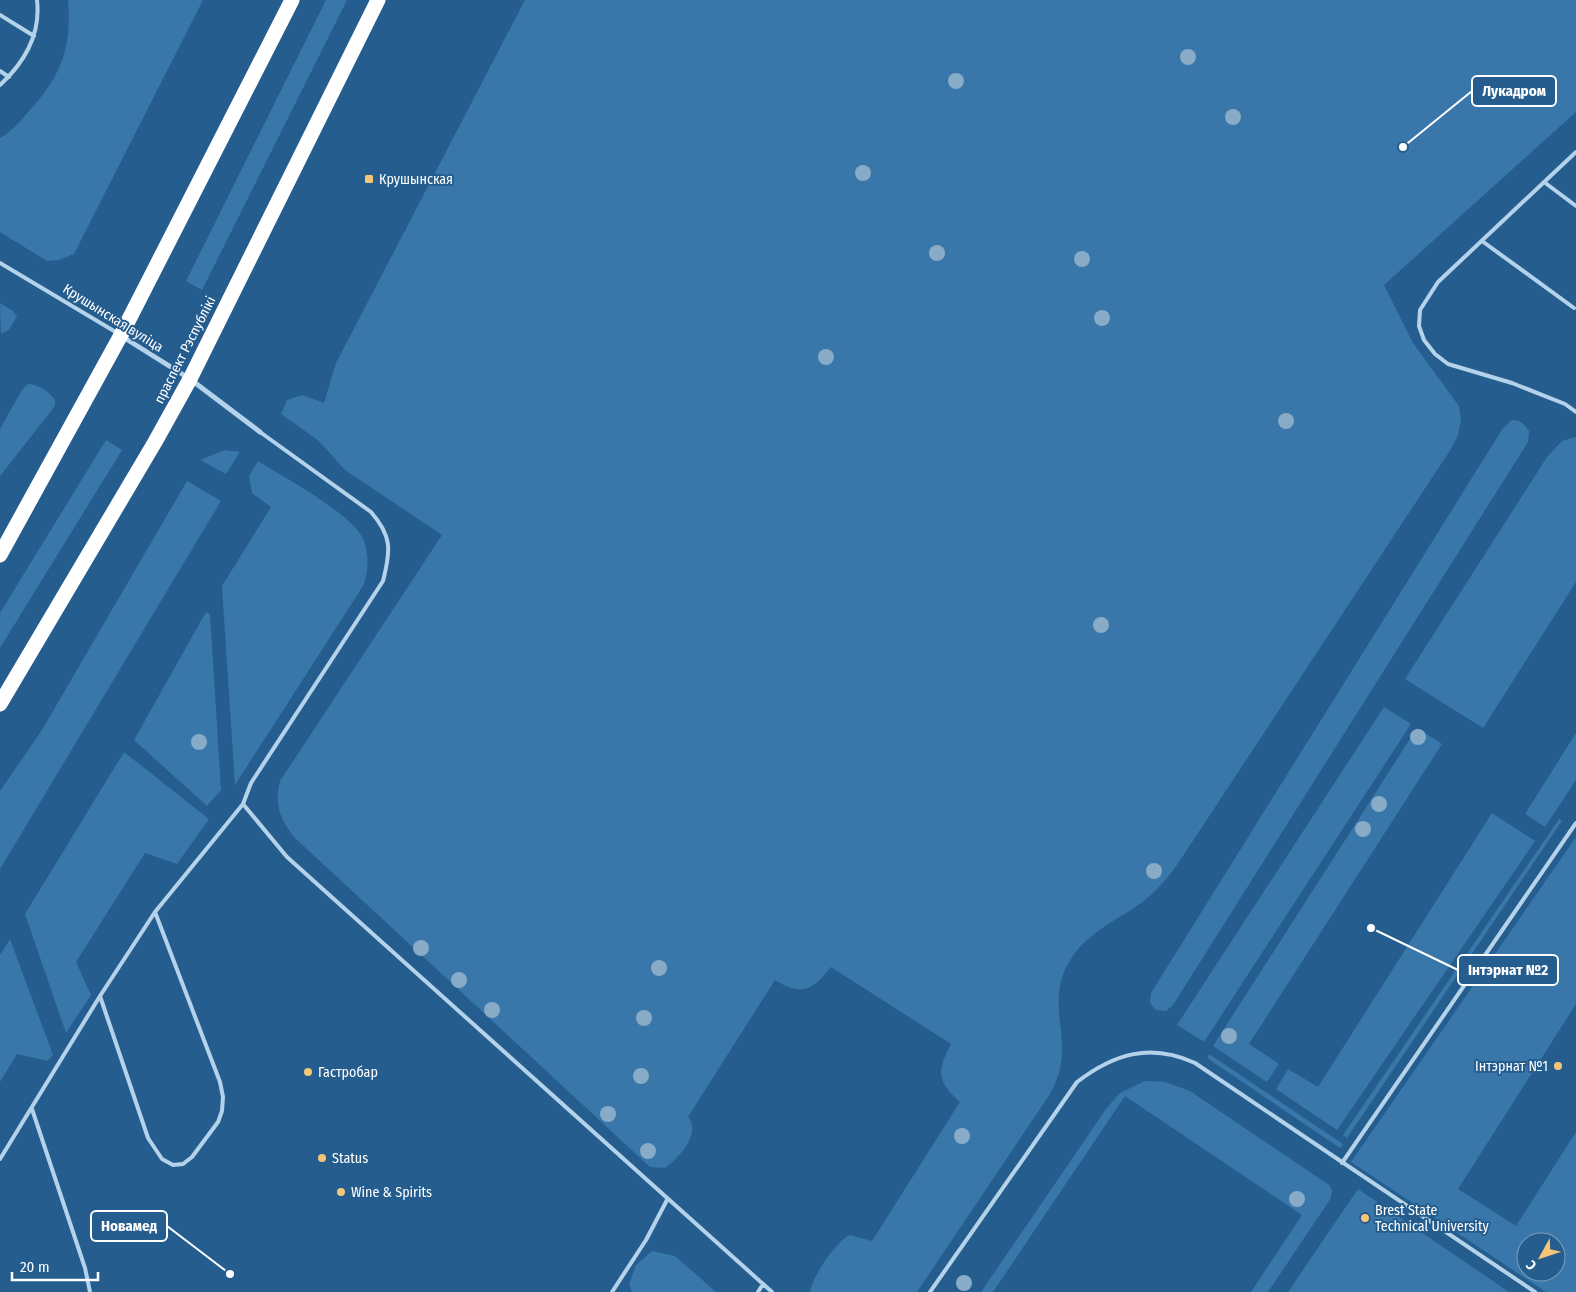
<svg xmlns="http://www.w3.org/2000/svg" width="1576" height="1292" font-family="'Fira Sans Condensed',sans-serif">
<rect width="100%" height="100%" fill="#245d8e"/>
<!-- green -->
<path fill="#3977ab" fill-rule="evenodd" d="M 68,0 L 203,0 L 74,254 L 59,260 L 47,261 L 0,232 L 0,138 C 11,132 20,122 28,112 C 61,77 72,48 68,0 Z
M 326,0 L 347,0 L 202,290 L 186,281 Z
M 525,0 L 1576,0 L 1576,112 L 1384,285 L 1413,343 L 1459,406 L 1461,420 L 1458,435 L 1451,449 L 1177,865 C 1164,883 1150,898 1131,910 C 1102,928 1076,941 1063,975 C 1053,1004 1063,1026 1062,1054 C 1061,1069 1057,1081 1050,1094 L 917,1292 L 810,1292 C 812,1277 836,1241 850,1235 L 872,1241 L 960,1102 C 936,1081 937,1071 951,1044 L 831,967 C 813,990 802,997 775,980 L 688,1117 C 702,1132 679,1158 665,1168 L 650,1167 L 295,838 C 280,820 274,804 280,781 L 442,535 L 345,470 L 319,441 L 281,414 L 287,400 L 302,395 L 324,403 L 336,363 Z
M 0,303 L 13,311 L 17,316 L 9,330 L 1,334 Z
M 28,384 C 38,384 50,392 55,400 L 55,406 L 0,476 L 0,429 L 22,390 Z
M 1512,420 C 1521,420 1524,424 1529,431 L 1528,442 L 1173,1005 L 1166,1011 L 1156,1010 L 1150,1003 L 1151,993 L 1503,428 Z
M 1576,437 L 1576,582 L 1483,728 L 1405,679 L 1547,457 L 1562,441 Z
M 106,440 L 122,450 L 0,648 L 0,613 Z
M 225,450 L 240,452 L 226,474 L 200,460 Z
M 258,461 C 283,477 355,515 364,541 C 369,556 369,572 363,586 L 235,785 L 222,586 L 271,507 L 252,493 L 249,476 Z
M 187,481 L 221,501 L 0,869 L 0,791 L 42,730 Z
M 206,612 L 210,614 L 221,790 L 207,806 L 134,740 Z
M 1384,707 L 1411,724 L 1204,1042 L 1177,1025 Z
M 1417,728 L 1442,744 L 1249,1044 L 1279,1064 L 1267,1082 L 1213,1046 Z
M 1576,733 L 1576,780 L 1545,827 L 1525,814 Z
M 124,752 L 209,819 L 177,864 L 145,853 L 76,962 L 91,995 L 66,1033 L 25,914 Z
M 1492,813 L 1535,841 L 1337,1130 L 1276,1089 L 1288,1069 L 1318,1087 Z
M 1559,819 L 1562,821 L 1347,1138 L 1343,1135 Z
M 1576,837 L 1576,1004 L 1458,1189 L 1516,1226 L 1576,1132 L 1576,1292 L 1546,1292 L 1351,1162 ZM 1526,1242 L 1556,1242 L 1556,1272 L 1526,1272 Z
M 10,939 L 53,1055 L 47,1061 L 17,1054 L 0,1082 L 0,955 Z
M 1209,1054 L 1343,1144 L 1340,1148 L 1207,1058 Z
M 1145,1081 L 1165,1082 L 1190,1091 L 1329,1185 L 1332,1190 L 1331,1198 L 1268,1292 L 1251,1292 L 1302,1215 L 1125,1096 L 993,1292 L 981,1292 L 1106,1109 L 1120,1093 Z
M 1358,1189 L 1509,1292 L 1288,1292 Z
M 652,1251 L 675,1256 L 716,1292 L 632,1292 L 629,1285 L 636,1265 Z"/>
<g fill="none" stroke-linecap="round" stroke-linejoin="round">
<!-- lane -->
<path stroke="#b4d3eb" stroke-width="4" d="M 0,15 L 34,36
M 0,71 L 9,77
M 0,85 C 25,62 41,35 37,0
M 1576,152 L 1438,282 L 1420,310 L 1419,326 L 1424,340 L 1435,354 L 1448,364 L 1512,383 L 1565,404 L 1576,412
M 1544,182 L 1576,206
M 1482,241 L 1574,308
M 0,263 L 119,334
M 260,432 L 371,512 C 392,536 391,550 383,581 L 251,783 L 243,804 L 287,857 L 772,1292
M 100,996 L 148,1138 L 162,1159 L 173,1165 L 183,1164 L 192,1157 L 218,1122 L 222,1111 L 223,1097 L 220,1082 L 155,912
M 32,1109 L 85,1268 L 90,1292
M 0,1159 L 100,996 L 155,912 L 243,804
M 1342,1163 L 1576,823
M 612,1292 L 646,1240 L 667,1200
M 758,1292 L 763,1284
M 930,1292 L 1077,1082 C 1115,1053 1151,1043 1195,1063 L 1535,1292"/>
<!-- street -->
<path stroke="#b4d3eb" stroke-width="5" d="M 123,337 L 190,379 L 260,432"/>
<!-- highway -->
<path stroke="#fff" stroke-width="15" d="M 0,555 L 121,335 L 292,0
M 0,704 L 155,442 L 190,379 L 378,0"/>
</g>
<!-- trees -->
<g fill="#88abc8">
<circle cx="1188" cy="57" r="8"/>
<circle cx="956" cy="81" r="8"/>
<circle cx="1233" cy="117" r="8"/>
<circle cx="863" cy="173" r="8"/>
<circle cx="937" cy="253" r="8"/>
<circle cx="1082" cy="259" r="8"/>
<circle cx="1102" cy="318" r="8"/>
<circle cx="826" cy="357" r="8"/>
<circle cx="1286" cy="421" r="8"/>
<circle cx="1101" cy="625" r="8"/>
<circle cx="1418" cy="737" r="8"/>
<circle cx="199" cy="742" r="8"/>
<circle cx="1379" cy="804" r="8"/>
<circle cx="1363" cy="829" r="8"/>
<circle cx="1154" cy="871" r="8"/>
<circle cx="421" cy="948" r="8"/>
<circle cx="659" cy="968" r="8"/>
<circle cx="459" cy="980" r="8"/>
<circle cx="492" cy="1010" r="8"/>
<circle cx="644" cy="1018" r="8"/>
<circle cx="1229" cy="1036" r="8"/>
<circle cx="641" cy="1076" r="8"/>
<circle cx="608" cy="1114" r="8"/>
<circle cx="962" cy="1136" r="8"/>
<circle cx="648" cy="1151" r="8"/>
<circle cx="1297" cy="1199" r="8"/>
<circle cx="964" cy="1283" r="8"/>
</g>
<!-- markers -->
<g fill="#f6c578" stroke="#245d8e" stroke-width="2">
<rect x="364" y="174" width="10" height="10" rx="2.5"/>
<circle cx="1558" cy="1066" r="5"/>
<circle cx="308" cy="1072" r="5"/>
<circle cx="322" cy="1158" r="5"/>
<circle cx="341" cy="1192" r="5"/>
<circle cx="1365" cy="1218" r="5"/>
</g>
<g text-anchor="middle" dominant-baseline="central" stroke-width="4" stroke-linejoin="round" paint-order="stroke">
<!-- poi labels -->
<g font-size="14" fill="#fff" stroke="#245d8e" text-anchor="start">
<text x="379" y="179">Крушынская</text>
<text x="1548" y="1066" text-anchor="end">Інтэрнат №1</text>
<text x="318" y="1072">Гастробар</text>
<text x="332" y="1158">Status</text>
<text x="351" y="1192">Wine &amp; Spirits</text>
<text x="1375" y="1210">Brest State<tspan x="1375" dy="16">Technical University</tspan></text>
</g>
<!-- street labels -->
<g font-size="14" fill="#fff" stroke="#245d8e">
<text transform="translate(113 318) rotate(32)">Крушынская вуліца</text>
<text transform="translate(185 350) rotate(-63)">праспект Рэспублікі</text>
</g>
</g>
<!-- callouts -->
<path fill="none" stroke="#fff" stroke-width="2" d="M1403 147L1472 91M1371 928L1458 970M230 1274L167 1226"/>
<g fill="#fff" stroke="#245d8e" stroke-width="2">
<circle cx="1403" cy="147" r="5"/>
<circle cx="1371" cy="928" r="5"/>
<circle cx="230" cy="1274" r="5"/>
</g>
<g fill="#245d8e" stroke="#fff" stroke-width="2">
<rect x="1472" y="76" width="84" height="30" rx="5"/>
<rect x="1458" y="955" width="100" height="30" rx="5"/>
<rect x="91" y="1211" width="76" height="30" rx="5"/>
</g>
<g font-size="15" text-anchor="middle" font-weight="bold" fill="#fff">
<text x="1514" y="96">Лукадром</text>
<text x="1508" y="975">Інтэрнат №2</text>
<text x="129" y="1231">Новамед</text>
</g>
<!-- north arrow -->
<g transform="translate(1541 1257) rotate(230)"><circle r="24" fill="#245d8e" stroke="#7c9ebb"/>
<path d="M0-4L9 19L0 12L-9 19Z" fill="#f6c578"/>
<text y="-8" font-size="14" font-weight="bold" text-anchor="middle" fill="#ffffff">С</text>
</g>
<!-- scale -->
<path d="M12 1272v8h86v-8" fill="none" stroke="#ffffff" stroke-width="2.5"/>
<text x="20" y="1272" font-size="15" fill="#ffffff" stroke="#245d8e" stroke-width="4" paint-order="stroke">20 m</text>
</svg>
